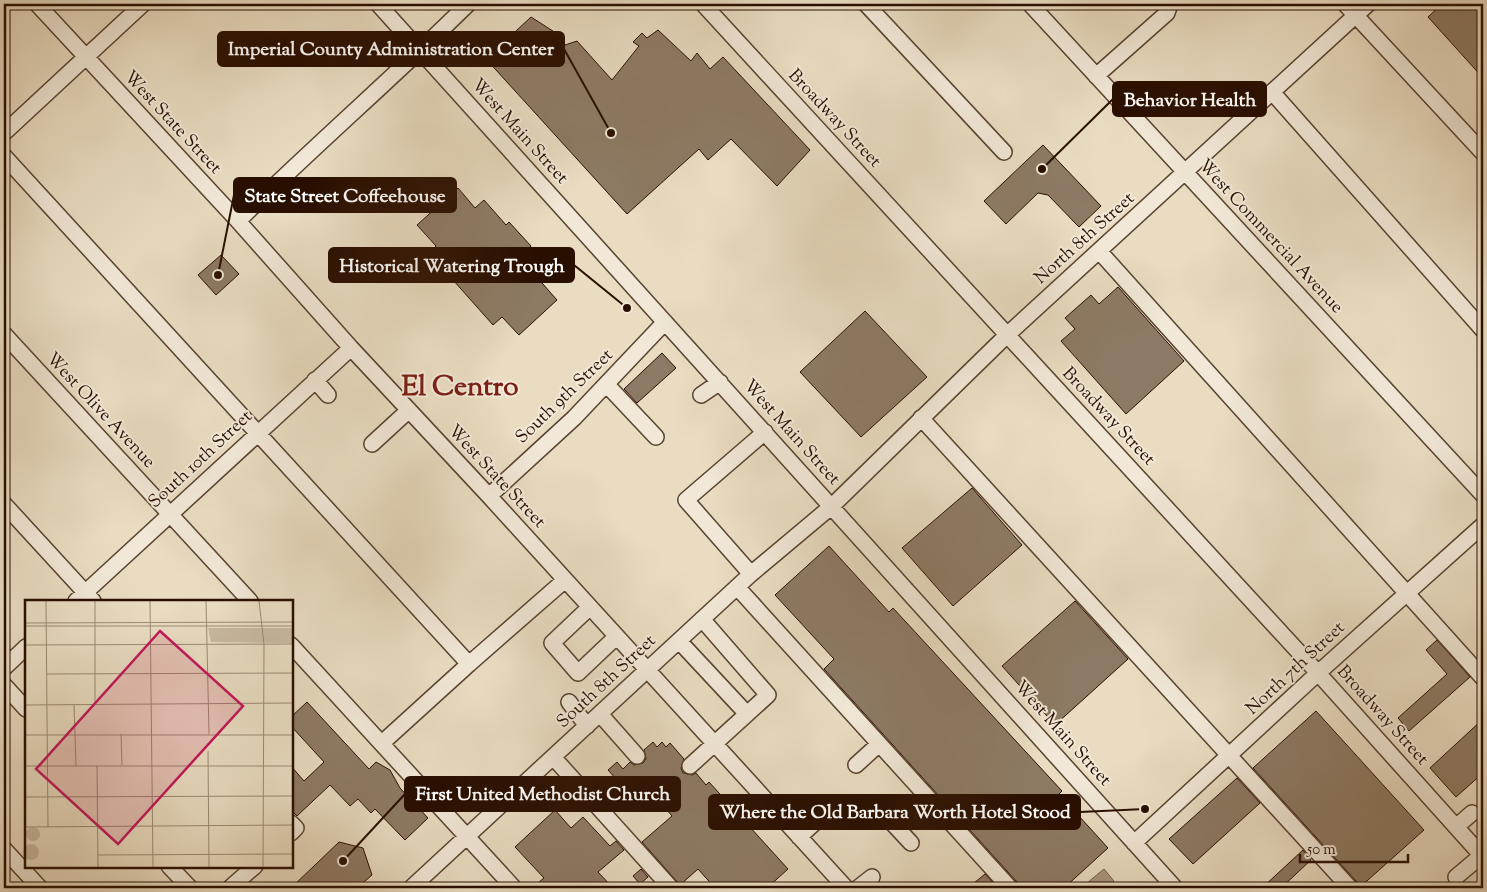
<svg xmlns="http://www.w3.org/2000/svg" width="1487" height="892" font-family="'Sorts Mill Goudy',serif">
<rect width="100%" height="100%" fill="#e9dcc1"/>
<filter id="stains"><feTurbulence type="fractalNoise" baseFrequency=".004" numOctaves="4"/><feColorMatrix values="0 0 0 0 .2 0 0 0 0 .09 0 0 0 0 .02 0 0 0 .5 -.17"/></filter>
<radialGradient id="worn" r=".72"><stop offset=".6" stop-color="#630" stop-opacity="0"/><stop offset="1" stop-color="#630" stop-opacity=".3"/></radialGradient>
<!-- water -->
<path fill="#a8967f" stroke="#75604c" d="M 1104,869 L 1114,881 L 1107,888 L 1081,888 Z"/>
<!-- building -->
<path fill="#8d7a64" stroke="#290f00" d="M 1442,4 L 1483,4 L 1483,78 L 1428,17 Z
M 531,17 L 556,33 L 565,45 L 577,41 L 612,80 L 639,46 L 633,42 L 642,33 L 647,38 L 658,30 L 691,61 L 697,53 L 710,69 L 723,57 L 810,150 L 777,186 L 731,139 L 708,160 L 699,149 L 627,214 L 486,59 Z
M 1043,145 L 1101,206 L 1079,227 L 1048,195 L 1038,193 L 1006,224 L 984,201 Z
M 458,188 L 475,208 L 484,200 L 506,225 L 509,222 L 531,246 L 528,249 L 551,275 L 542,283 L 557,300 L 519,335 L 502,317 L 493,325 L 429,253 L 436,246 L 417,225 Z
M 221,255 L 239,274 L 216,295 L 198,275 Z
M 1118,287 L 1184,361 L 1126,414 L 1061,341 L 1075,329 L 1065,318 L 1091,295 L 1099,304 Z
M 865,311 L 927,377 L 861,437 L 800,372 Z
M 662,353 L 676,368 L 637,403 L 624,389 Z
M 972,488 L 1022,545 L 953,606 L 902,548 Z
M 829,546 L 889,612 L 893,608 L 1062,791 L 1059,794 L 1108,848 L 1064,888 L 1019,888 L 1017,882 L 824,669 L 834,659 L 775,595 Z
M 1075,601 L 1128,659 L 1055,725 L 1002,666 Z
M 1437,640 L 1470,677 L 1409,731 L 1398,718 L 1447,674 L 1426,650 Z
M 307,702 L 369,769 L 376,762 L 390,770 L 400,788 L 428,818 L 405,840 L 375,809 L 371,813 L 358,799 L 350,806 L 330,785 L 297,816 L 291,810 L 291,766 L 304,781 L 324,762 L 291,726 L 291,717 Z
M 1316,711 L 1424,830 L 1359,888 L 1357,882 L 1253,768 Z
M 1483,719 L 1483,773 L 1456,797 L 1430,768 Z
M 653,742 L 657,747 L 662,742 L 666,747 L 670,743 L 684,759 L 681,768 L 683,773 L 692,775 L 696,773 L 706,785 L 709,782 L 788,869 L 767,888 L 715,888 L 698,869 L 680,885 L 642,842 L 672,816 L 652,793 L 639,805 L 608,770 L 617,762 L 623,769 L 630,762 L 634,765 L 643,763 L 646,759 L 644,750 Z
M 1237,778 L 1260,803 L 1193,864 L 1169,839 Z
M 555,810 L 571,828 L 583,817 L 610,846 L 616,841 L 624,850 L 598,872 L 613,888 L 532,888 L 544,878 L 515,847 Z
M 339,842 L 363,848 L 372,875 L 357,888 L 291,888 Z
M 1303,850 L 1311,860 L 1281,888 L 1262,888 Z
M 641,869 L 648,877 L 640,884 L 633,876 Z
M 985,874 L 998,888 L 968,888 Z"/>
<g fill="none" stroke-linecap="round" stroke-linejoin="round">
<!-- minor casing -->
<g stroke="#594230" stroke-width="18">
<path id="minor" d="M 37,4 L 238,221 L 351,348 L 489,496 L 846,888
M 378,4 L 1175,888
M 703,4 L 1318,673 L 1483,857
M 866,4 L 1004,152
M 1030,4 L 1483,495
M 1345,4 L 1483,153
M 1096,76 L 1167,13 L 1170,4
M 1272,92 L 1483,330
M 4,133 L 143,4
M 4,156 L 469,664 L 382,743
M 238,221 C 313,147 393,78 468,4
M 1099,251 L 1483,678
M 4,334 L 250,601
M 315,380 L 328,395
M 607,385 L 656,437
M 701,395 L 720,382
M 921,418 L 1350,888
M 372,444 L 409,410
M 489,496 L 574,418 L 665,322
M 4,504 L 93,601
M 751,574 L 686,500 L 765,432
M 737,587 L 1010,888
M 76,601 L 351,348
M 590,607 L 552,643 L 578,673 L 616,637
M 679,641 L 747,714
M 291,645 L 514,888
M 469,664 L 565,580
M 4,668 L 26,647
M 4,685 L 26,709
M 569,702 L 587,726
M 600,714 L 637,756
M 553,757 L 671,888
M 856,765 L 879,744
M 690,766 L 768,695 L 702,619
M 883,813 L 911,843
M 291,823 L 296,828 L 291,833
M 1456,827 L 1472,813
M 799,837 L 832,807
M 1134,843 L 1318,673 L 1483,525
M 4,849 L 40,888
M 169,866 L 190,888
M 1456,877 L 1482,855
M 230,888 L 255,866
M 411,888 L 751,574 L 832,506 L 1007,335 L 1368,4
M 858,888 L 872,877"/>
</g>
<!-- minor -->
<use href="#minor" stroke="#f1e8d7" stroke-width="15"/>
</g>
<g text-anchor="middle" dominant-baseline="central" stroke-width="4" stroke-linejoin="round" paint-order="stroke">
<!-- street labels -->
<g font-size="18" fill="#290f00" stroke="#f1e8d7">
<text transform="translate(834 119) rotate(47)">Broadway Street</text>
<text transform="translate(172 123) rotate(47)">West State Street</text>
<text transform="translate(519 132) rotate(48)">West Main Street</text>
<text transform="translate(1270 237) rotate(47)">West Commercial Avenue</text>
<text transform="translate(1085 239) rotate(-42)">North 8th Street</text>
<text transform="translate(565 397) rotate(-44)">South 9th Street</text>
<text transform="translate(100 411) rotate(47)">West Olive Avenue</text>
<text transform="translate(1108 417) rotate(47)">Broadway Street</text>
<text transform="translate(791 433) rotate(48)">West Main Street</text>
<text transform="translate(201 460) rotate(-43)">South 10th Street</text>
<text transform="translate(496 477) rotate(47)">West State Street</text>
<text transform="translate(1296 669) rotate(-43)">North 7th Street</text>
<text transform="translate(607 682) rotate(-43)">South 8th Street</text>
<text transform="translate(1382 716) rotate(48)">Broadway Street</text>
<text transform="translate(1062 734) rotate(48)">West Main Street</text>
</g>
<!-- town labels -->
<g font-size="28" font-weight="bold" fill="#7a1f14" stroke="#f1e8d7">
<text x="460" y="388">El Centro</text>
</g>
</g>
<!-- overview -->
<g transform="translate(25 600)">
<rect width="268" height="268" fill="#e9dcc1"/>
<path d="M 183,28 L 267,28 L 267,43 L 186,42 ZM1 234a7 7 0 1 1 14 0a7 7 0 1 1-14 0ZM-2 252a8 8 0 1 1 16 0a8 8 0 1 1-16 0Z" fill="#c8b9a0"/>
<path fill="none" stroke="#9c8a74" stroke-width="1" d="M 21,1 L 23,227M 70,1 L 70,104M 125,1 L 128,267M 181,1 L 184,134M 234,1 L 239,44 L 238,267M 0,23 L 268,22M 0,26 L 268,26M 0,45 L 268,44M 22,74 L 268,73M 0,105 L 268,103M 49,105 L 51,166M 96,134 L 97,165M 0,135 L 268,135M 183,151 L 184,267M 0,166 L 268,166M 72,166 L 73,267M 0,197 L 268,196M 0,227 L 268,225M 73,255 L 268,254"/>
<path fill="#c2185b" fill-opacity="0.15" stroke="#c2185b" stroke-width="2.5" d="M 135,31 L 218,106 L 93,244 L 11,169 Z"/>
<rect width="268" height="268" fill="none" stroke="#290f00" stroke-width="2.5"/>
</g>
<!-- callouts -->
<path fill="none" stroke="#290f00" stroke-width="2" d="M611 133L564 49M1042 169L1113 99M218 275L234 195M627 308L574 265M343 861L405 794M1145 809L1080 812"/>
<g fill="#290f00" stroke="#f1e8d7" stroke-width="2">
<circle cx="611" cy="133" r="5"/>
<circle cx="1042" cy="169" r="5"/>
<circle cx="218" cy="275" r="5"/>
<circle cx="627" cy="308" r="5"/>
<circle cx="343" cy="861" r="5"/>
<circle cx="1145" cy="809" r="5"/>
</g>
<g fill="#290f00" stroke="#290f00" stroke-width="2">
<rect x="218" y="32" width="346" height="34" rx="5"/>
<rect x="1113" y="82" width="153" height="34" rx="5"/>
<rect x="234" y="178" width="222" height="34" rx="5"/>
<rect x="329" y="248" width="245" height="34" rx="5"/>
<rect x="405" y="777" width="275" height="34" rx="5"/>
<rect x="709" y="795" width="371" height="34" rx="5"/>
</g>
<g font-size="19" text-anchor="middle" font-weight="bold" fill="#fff">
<text x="391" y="55">Imperial County Administration Center</text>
<text x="1190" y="106">Behavior Health</text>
<text x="345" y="202">State Street Coffeehouse</text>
<text x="452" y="272">Historical Watering Trough</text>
<text x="543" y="800">First United Methodist Church</text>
<text x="895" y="818">Where the Old Barbara Worth Hotel Stood</text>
</g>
<!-- margin -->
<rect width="1487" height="892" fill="none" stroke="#e9dcc1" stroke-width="20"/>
<rect x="5" y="5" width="1477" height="882" fill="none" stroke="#290f00" stroke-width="2.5"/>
<rect x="10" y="10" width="1467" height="872" fill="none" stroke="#290f00"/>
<!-- scale -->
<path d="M1300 854v8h108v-8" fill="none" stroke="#290f00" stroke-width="2.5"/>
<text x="1307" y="854" font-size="15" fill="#290f00" stroke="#f1e8d7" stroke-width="4" paint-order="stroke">50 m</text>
<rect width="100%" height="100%" filter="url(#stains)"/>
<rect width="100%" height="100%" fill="url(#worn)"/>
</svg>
